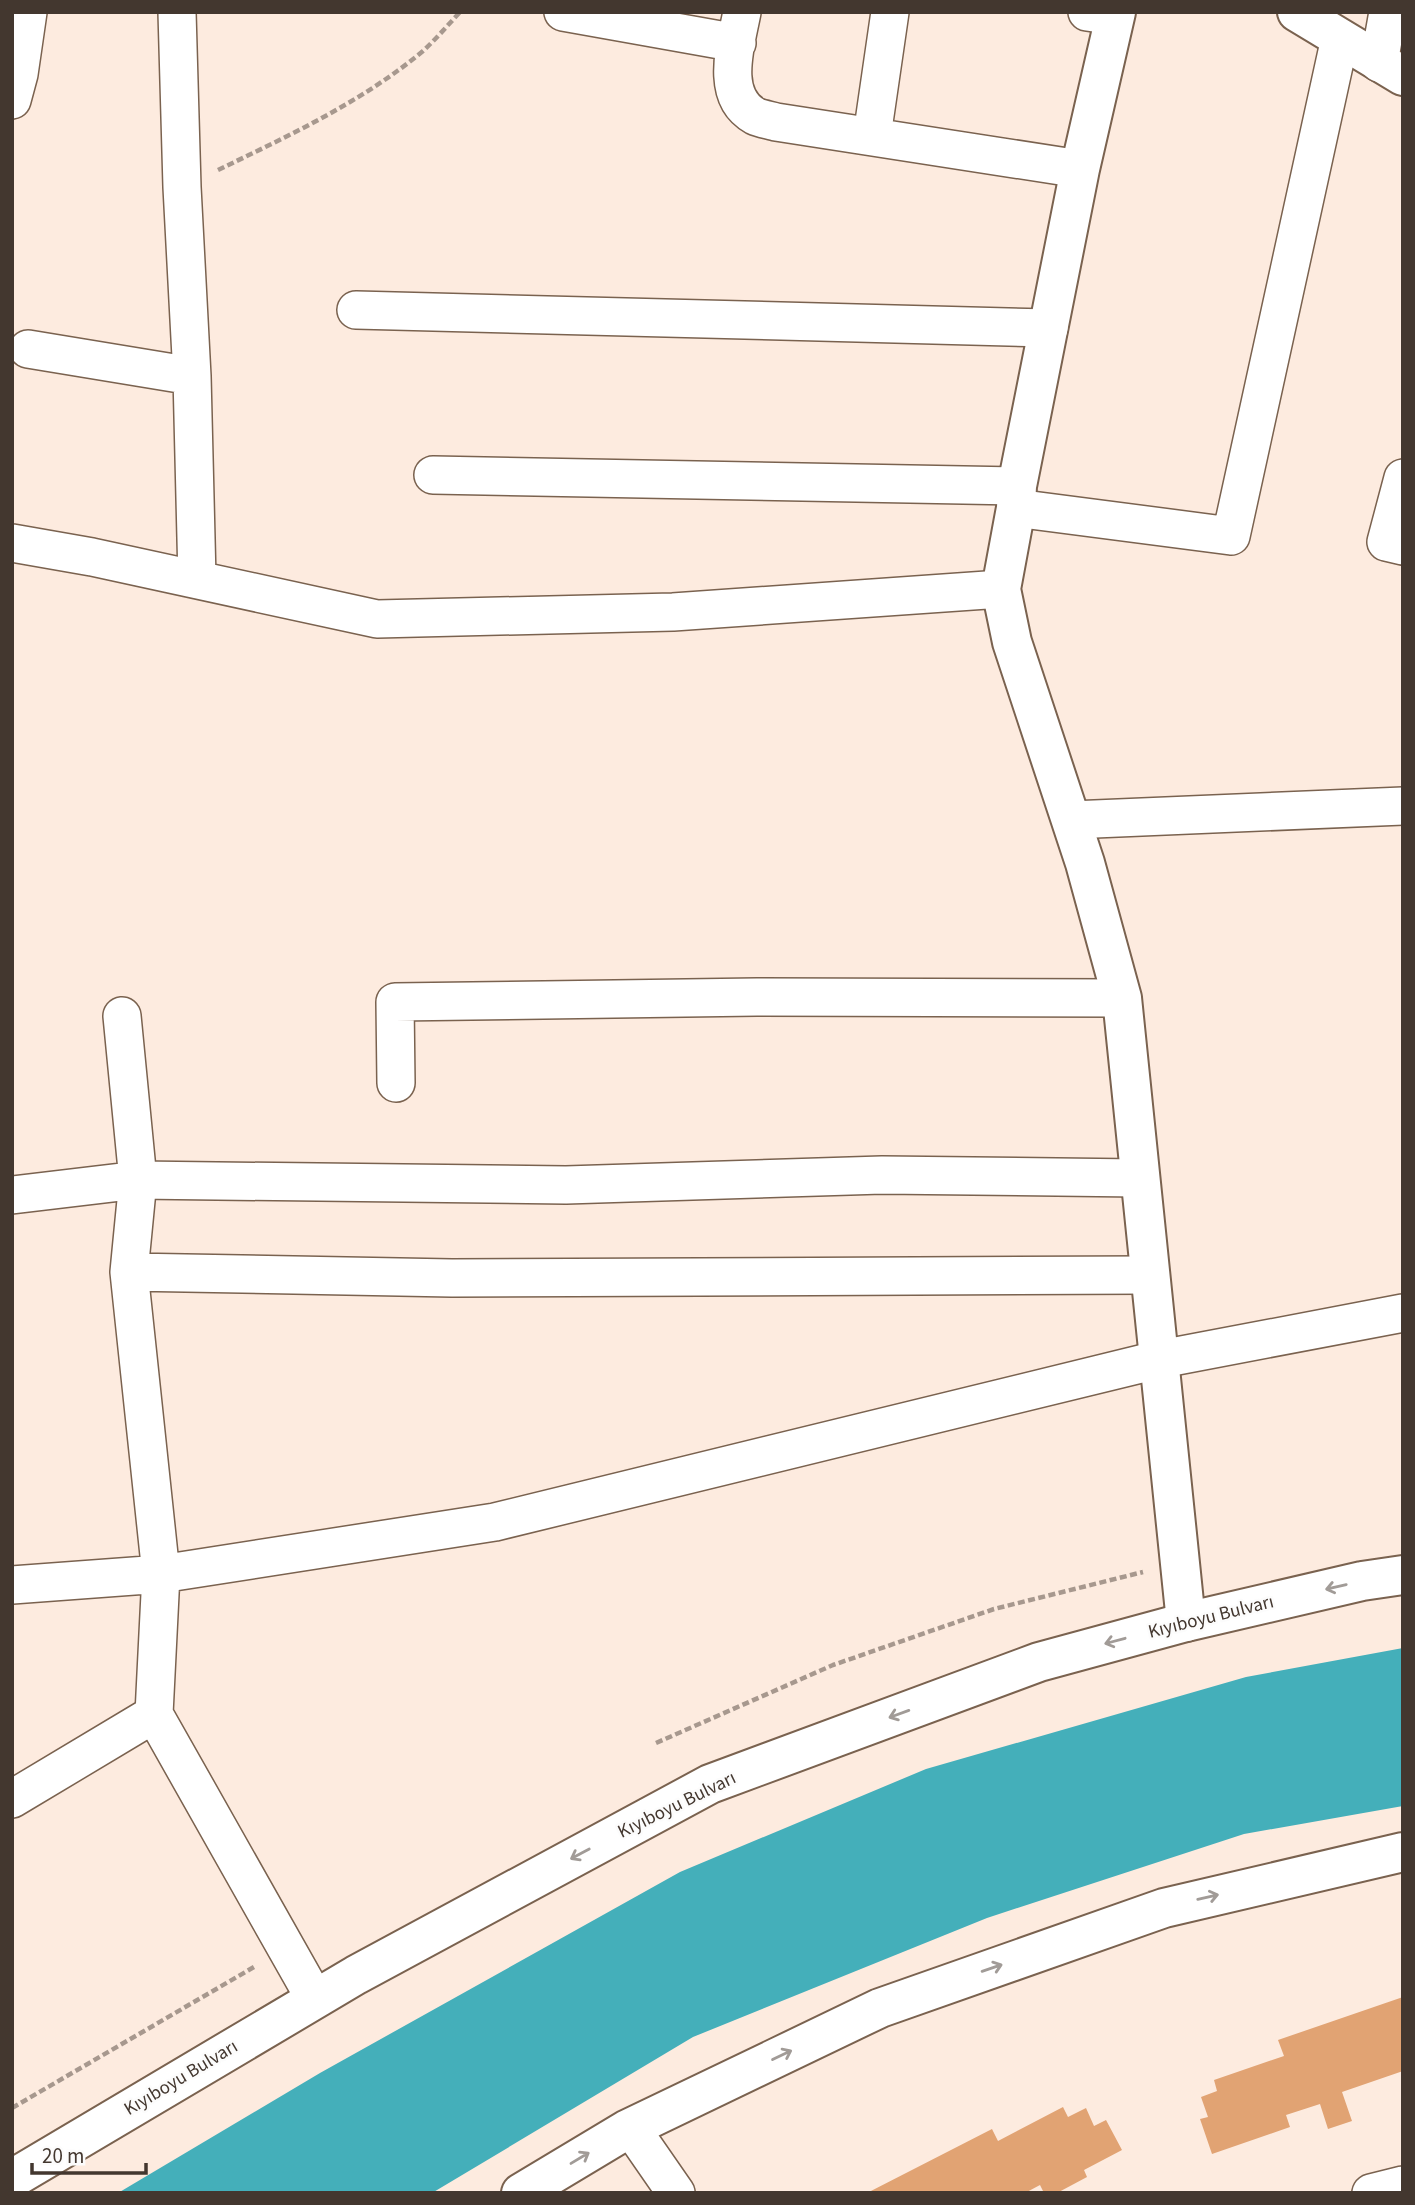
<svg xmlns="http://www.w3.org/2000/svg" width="1415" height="2205" font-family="'Source Sans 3',sans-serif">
<rect width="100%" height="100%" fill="#fdebdf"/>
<!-- water -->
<path fill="#44afba" d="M 1403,1648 L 1403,1806 L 1244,1834 L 987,1918 L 693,2037 L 432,2193 L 118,2193 L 320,2073 L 680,1872 L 926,1769 L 1246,1677 Z"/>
<!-- building -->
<path fill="#e1a373" d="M 1403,1997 L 1403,2071 L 1342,2092 L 1352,2121 L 1328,2129 L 1320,2104 L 1286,2115 L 1290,2127 L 1212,2154 L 1200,2119 L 1208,2117 L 1201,2097 L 1217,2091 L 1214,2080 L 1284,2056 L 1278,2040 Z
M 1063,2107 L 1068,2117 L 1086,2108 L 1094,2126 L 1106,2120 L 1122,2150 L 1084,2170 L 1087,2177 L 1057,2193 L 1044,2193 L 1040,2185 L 1025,2193 L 867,2193 L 992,2129 L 998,2141 Z"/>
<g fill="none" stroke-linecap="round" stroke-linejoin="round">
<!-- street casing -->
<g stroke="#7a624f" stroke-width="40">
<path id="street" d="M 177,12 L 182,187 L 192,376 L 197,579
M 563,12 L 737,43
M 742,12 C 736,44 719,96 755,116 C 761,119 770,120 776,122 L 1080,169
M 1087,12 L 1115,16
M 1379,63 L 1388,12
M 12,100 L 19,74 L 28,12
M 872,136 L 890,12
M 356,310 L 1049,328
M 28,349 L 192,376
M 433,475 L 1017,486
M 1403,478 L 1386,542 L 1403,546
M 1016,508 L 1231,536 L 1340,38
M 12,543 L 92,557 L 377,619 L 673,612 L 1001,589
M 1071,820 L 1403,806
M 122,1016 L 138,1180 L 129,1272 L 161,1574 L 154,1714 L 315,1999
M 396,1083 L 395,1002 L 757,997 L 1122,998
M 12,1195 L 138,1180 L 566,1185 L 882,1175 L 1139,1178
M 129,1272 L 452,1278 L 1149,1275
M 12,1585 L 161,1574 L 495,1522 L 1161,1359 L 1403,1313
M 12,1799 L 154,1714
M 631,2128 L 676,2193
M 1371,2193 L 1403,2185"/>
</g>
<!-- secondary casing -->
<g stroke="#7a624f" stroke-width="42">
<path id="secondary" d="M 1116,12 L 1080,169 L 1017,486 L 1016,508 L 1001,589 L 1012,642 L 1085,863 L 1122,998 L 1186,1622
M 1297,12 L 1403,76"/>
</g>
<!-- primary casing -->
<g stroke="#7a624f" stroke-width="42">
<path id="primary" d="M 12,2179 L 356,1975 L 710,1784 L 1039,1662 L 1186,1622 L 1362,1581 L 1403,1575
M 521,2193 L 626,2130 L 880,2008 L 1164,1908 L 1403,1852"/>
</g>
<!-- path -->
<path stroke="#a7988e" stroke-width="4.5" stroke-dasharray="7 3.5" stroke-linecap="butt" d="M 218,170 C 288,136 362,102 423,51 C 436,39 448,25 460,12
M 656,1743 L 833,1665 L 994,1609 L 1143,1572
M 12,2108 L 254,1967"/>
<!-- street -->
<use href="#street" stroke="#fff" stroke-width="37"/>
<!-- secondary -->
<use href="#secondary" stroke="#fff" stroke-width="38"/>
<!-- primary -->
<use href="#primary" stroke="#fff" stroke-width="38"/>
</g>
<!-- one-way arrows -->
<defs><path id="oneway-shaft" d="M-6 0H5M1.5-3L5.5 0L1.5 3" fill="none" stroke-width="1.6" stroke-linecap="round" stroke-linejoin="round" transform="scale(1.75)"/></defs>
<g stroke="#a19b97">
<use href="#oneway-shaft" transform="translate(1336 1587) rotate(167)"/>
<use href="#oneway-shaft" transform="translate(1115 1641) rotate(165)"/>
<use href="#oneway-shaft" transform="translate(899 1714) rotate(160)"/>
<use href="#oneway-shaft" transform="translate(580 1854) rotate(152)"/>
<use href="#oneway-shaft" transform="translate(1208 1897) rotate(-13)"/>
<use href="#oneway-shaft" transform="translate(992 1968) rotate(-19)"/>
<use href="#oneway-shaft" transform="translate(782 2055) rotate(-26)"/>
<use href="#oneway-shaft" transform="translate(580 2158) rotate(-31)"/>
</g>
<g text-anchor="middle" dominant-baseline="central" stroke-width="5" stroke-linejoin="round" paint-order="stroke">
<!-- street labels -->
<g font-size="19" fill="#43372f" stroke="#fcfcfc">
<text transform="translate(1211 1617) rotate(-14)">Kıyıboyu Bulvarı</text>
<text transform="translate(677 1805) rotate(-26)">Kıyıboyu Bulvarı</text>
<text transform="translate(181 2078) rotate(-31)">Kıyıboyu Bulvarı</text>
</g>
</g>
<!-- border -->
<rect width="1415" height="2205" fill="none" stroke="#43372f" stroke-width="28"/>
<!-- scale -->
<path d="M32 2163v10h114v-10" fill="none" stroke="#43372f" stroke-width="3.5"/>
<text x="42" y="2163" font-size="21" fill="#43372f" stroke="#fcfcfc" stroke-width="5" paint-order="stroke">20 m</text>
</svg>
